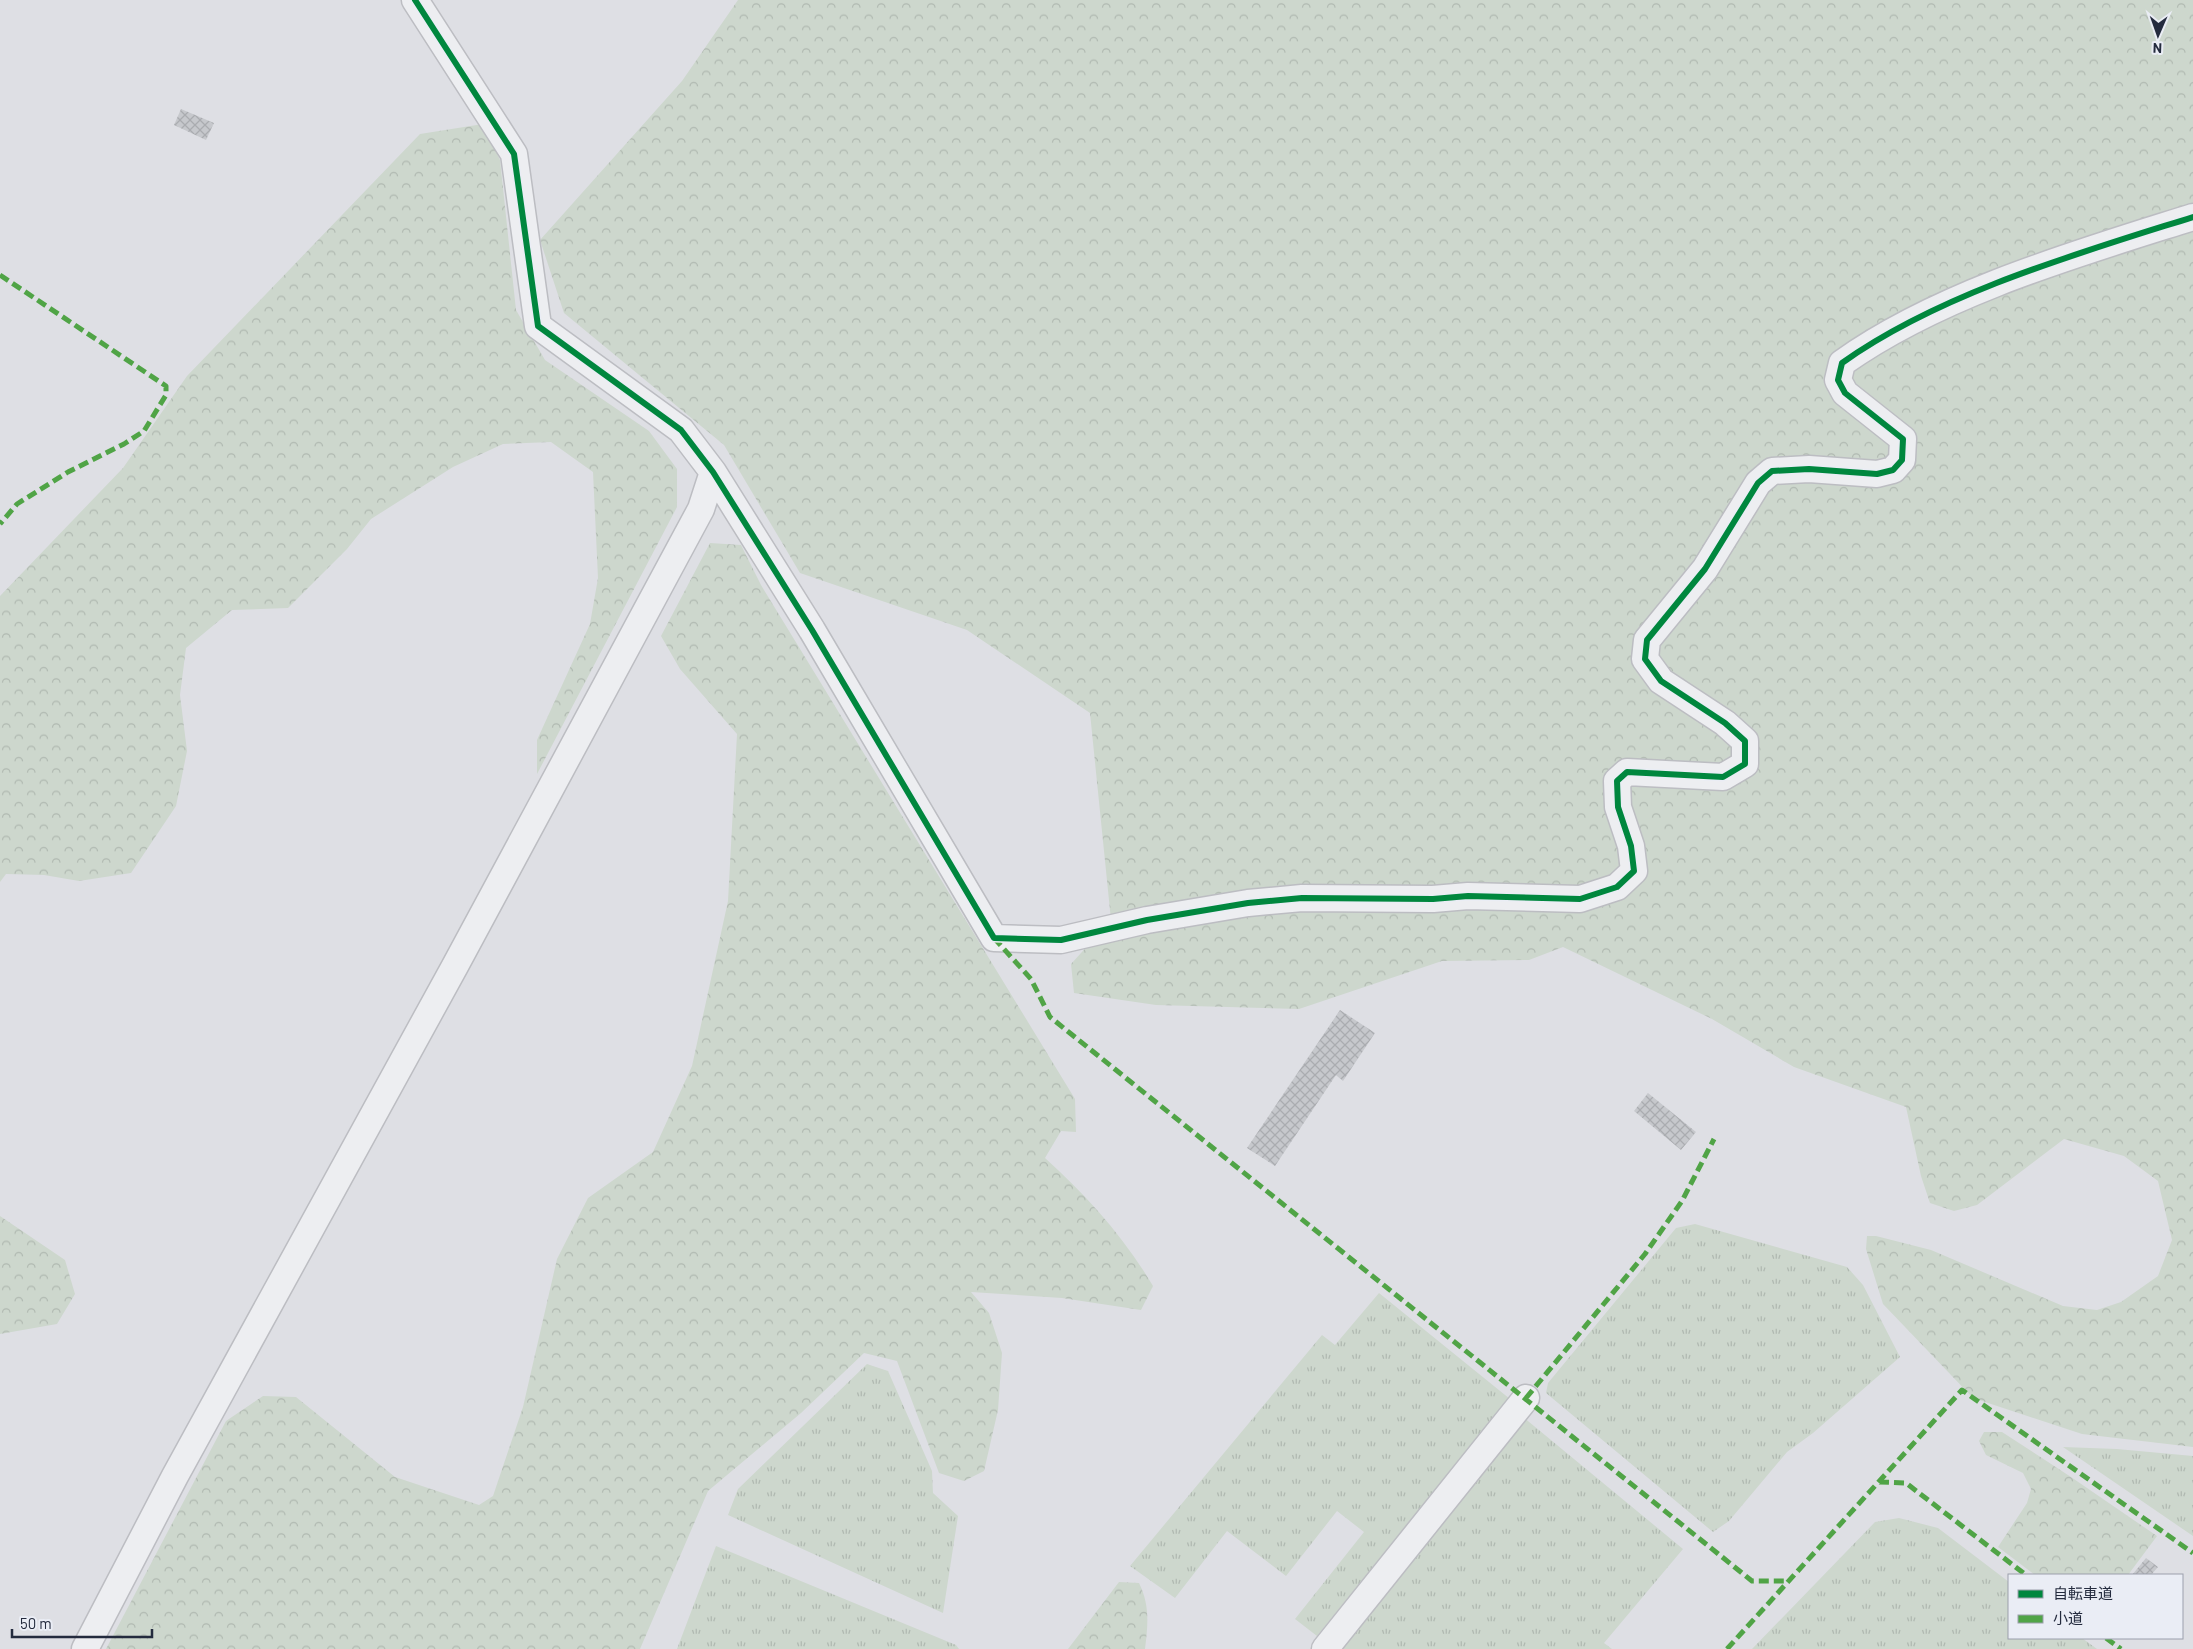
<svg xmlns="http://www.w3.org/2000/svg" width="2193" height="1649" font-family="Barlow,'Noto Sans JP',sans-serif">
<defs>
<pattern id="grass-tufts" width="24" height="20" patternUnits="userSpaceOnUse" patternTransform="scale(1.25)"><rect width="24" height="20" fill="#cdd7cd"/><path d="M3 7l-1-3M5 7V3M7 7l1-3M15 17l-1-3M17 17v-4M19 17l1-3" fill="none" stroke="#b0b9b1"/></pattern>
<pattern id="forest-crowns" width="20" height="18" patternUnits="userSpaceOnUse" patternTransform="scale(1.25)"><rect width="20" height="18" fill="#cdd7cd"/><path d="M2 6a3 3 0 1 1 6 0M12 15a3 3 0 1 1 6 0" fill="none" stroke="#b0b9b1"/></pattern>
<pattern id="building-cross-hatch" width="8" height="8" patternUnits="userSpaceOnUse" patternTransform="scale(1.25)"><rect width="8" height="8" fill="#c6c8cc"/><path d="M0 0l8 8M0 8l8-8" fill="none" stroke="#aaacb0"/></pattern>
</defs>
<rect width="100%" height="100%" fill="#dedfe4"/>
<!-- grass -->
<path fill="url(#grass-tufts)" d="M 1695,1224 L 1847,1267 L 1863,1285 L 1900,1357 L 1813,1433 L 1787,1452 L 1729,1521 L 1713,1532 L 1546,1393 L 1548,1383 L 1676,1228 Z
M 1379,1293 L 1510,1399 L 1317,1636 L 1295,1619 L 1364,1532 L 1337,1511 L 1286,1576 L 1227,1531 L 1175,1598 L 1130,1566 L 1322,1335 L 1335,1345 Z
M 867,1364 L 888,1371 L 932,1471 L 933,1493 L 958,1516 L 943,1613 L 728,1515 L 738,1489 Z
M 1522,1416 L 1683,1549 L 1604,1643 L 1612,1649 L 1340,1649 Z
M 2063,1447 L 2117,1449 L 2193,1456 L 2193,1536 Z
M 1899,1518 L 1938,1528 L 2009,1582 L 2009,1638 L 2082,1638 L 2097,1649 L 1752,1649 L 1875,1522 Z
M 716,1546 L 956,1645 L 959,1649 L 677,1649 Z"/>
<!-- forest -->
<path fill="url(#forest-crowns)" d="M 738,0 L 2193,0 L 2193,1447 L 2082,1434 L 1973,1398 L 1883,1304 L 1866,1249 L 1867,1236 L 1876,1236 L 1931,1250 L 2063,1306 L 2097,1310 L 2121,1302 L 2158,1276 L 2172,1240 L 2158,1181 L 2124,1156 L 2064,1139 L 1977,1205 L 1954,1211 L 1930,1203 L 1921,1176 L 1906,1107 L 1794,1067 L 1712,1019 L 1563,947 L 1529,960 L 1442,961 L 1299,1009 L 1156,1005 L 1074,993 L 1071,964 L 1111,920 L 1090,713 L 967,630 L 800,573 L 724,445 L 564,313 L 540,240 L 682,81 Z
M 483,124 L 500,160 L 516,310 L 545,360 L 649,431 L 677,469 L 677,507 L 537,774 L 537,740 L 590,624 L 598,578 L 593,472 L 551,442 L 503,444 L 453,467 L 371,519 L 347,549 L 288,608 L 232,610 L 186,648 L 180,695 L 187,751 L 176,806 L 131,873 L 79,881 L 44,875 L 6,874 L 0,882 L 0,596 L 123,468 L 187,376 L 420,134 Z
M 710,543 L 741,545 L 761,585 L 1075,1099 L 1076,1132 L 1061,1131 L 1045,1158 C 1087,1196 1124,1237 1153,1286 L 1141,1310 L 1062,1298 L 971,1292 L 989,1313 L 1002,1353 L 998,1410 L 984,1471 L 964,1481 L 939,1473 L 897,1361 L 864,1353 L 801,1413 L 708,1491 L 640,1649 L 106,1649 L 226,1421 L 263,1396 L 296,1397 L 395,1477 L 479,1505 L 493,1496 L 523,1407 L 557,1259 L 588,1198 L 653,1152 L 692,1066 L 728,901 L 737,734 L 680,669 L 661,636 Z
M 0,1216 L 65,1260 L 75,1294 L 57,1324 L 0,1334 Z
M 1984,1432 L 2002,1432 L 2071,1477 L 2157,1536 L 2128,1575 L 2035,1575 L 1998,1547 L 2027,1503 L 2031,1489 L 2023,1473 L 1986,1455 L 1979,1441 Z
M 1119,1582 L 1139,1583 C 1150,1605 1148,1625 1145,1649 L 1068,1649 Z"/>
<!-- building -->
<path fill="url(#building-cross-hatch)" d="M 181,109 L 214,123 L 206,140 L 174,125 Z
M 1340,1010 L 1375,1033 L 1343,1081 L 1336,1075 L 1275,1166 L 1247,1148 Z
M 1648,1093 L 1696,1132 L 1681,1150 L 1634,1111 Z
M 2146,1558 L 2158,1567 L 2151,1575 L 2132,1575 Z"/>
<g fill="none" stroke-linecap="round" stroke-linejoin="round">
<!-- minor casing -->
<g stroke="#bcbdc2" stroke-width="29">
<path id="minor" d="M 415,0 L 514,154 L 538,326 L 681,430 L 713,472 L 812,630 L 994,938 L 1061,940 L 1147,920 L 1248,903 L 1302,898 L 1433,899 L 1468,896 L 1580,899 L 1617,887 L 1634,871 L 1631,846 L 1618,807 L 1617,781 L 1627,772 L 1723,777 L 1745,764 L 1745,741 L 1725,723 L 1661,681 L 1645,659 L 1647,640 L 1705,569 L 1758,483 L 1772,471 L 1809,469 L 1877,474 L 1893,470 L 1902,460 L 1903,439 L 1845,393 L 1838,380 L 1842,363 C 1940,293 2079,253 2193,217
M 85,1649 L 175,1476 L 455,966 L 701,509 L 713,472
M 1325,1649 L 1526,1398"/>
</g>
<!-- minor -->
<use href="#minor" stroke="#edeef1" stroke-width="26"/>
<!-- quiet -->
<path stroke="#50a446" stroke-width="5" stroke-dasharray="10 5" stroke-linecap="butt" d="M 0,275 L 166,386 L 166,395 L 144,431 L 124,444 L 68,472 L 17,504 L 0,524
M 994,938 L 1031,979 L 1050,1017 L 1752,1581 L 1789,1581
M 1526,1398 L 1645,1254 L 1682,1201 L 1714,1139
M 1879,1482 L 1906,1483 L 2026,1575
M 2106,1638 L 2121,1649
M 1727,1649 L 1962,1390 L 2193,1553"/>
<!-- cycleway casing -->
<g stroke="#eaedf5" stroke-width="9">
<path id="cycleway" d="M 415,0 L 514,154 L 538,326 L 681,430 L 713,472 L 812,630 L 994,938 L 1061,940 L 1147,920 L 1248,903 L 1302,898 L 1433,899 L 1468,896 L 1580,899 L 1617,887 L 1634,871 L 1631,846 L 1618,807 L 1617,781 L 1627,772 L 1723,777 L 1745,764 L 1745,741 L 1725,723 L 1661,681 L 1645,659 L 1647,640 L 1705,569 L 1758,483 L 1772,471 L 1809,469 L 1877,474 L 1893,470 L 1902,460 L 1903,439 L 1845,393 L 1838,380 L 1842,363 C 1940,293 2079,253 2193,217"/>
</g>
<!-- cycleway -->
<use href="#cycleway" stroke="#00873e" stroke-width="6"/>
</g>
<!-- legend -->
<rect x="2008" y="1574" width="175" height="65" fill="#eaedf5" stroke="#9b9fac"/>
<rect x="2018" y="1590" width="25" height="8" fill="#00873e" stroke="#9b9fac"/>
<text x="2053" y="1599" font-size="15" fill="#242b3e">自転車道</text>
<rect x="2018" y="1615" width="25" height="8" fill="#50a446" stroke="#9b9fac"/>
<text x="2053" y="1624" font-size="15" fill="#242b3e">小道</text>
<!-- north arrow -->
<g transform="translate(2158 35) rotate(182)" stroke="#eaedf5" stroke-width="4" paint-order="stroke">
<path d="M0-4L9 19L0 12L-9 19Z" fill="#242b3e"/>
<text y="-8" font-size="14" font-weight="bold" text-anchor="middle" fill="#242b3e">N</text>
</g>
<!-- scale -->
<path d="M12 1629v8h140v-8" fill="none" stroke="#242b3e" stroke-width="2.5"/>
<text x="20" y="1629" font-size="15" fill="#242b3e" stroke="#eaedf5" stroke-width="4" paint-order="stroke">50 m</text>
</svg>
